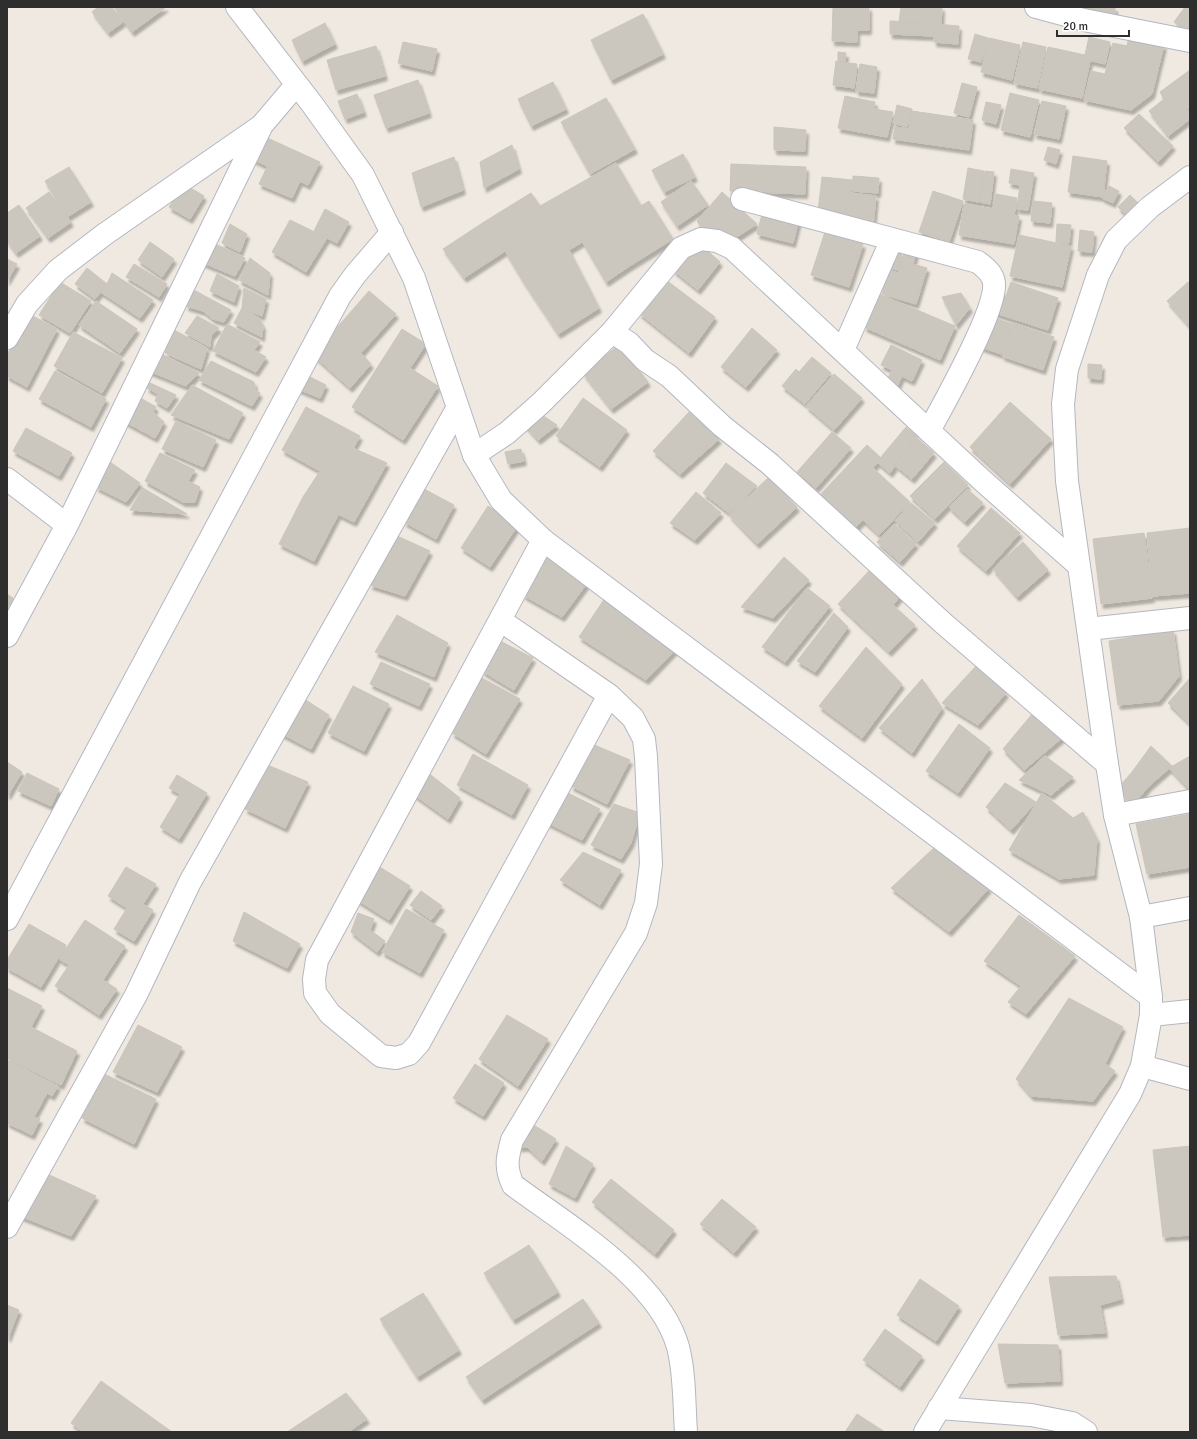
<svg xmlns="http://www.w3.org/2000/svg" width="1197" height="1439" font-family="Signika,sans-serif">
<defs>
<filter id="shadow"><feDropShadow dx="2.5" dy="4.5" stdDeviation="1" flood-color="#0004"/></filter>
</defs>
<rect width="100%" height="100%" fill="#efe9e1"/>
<!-- building -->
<path fill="#cbc7bf" stroke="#cbc5ba" filter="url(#shadow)" d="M 98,7 L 112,7 L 123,22 L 108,33 L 92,12 Z
M 114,7 L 166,7 L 132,32 Z
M 833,7 L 869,7 L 869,30 L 857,30 L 857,42 L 832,41 Z
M 901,7 L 942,7 L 941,26 L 899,22 Z
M 1084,7 L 1115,7 L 1115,15 L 1084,12 Z
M 1185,7 L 1190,7 L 1190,35 L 1174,22 Z
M 643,14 L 663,54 L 611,80 L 591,40 Z
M 890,21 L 934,23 L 933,36 L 890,34 Z
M 325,23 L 335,44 L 302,61 L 292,40 Z
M 935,24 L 959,26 L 958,44 L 934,42 Z
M 975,34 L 988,38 L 981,62 L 968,59 Z
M 1089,37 L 1110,42 L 1105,64 L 1084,59 Z
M 1129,37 L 1164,45 L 1152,94 L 1131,110 L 1084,100 L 1091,71 L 1105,74 L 1113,43 L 1127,46 Z
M 989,38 L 1020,45 L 1012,80 L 981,72 Z
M 403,42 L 437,49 L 432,71 L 398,63 Z
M 1023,42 L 1046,47 L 1037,88 L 1014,83 Z
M 376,46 L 385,76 L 336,90 L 327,60 Z
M 1048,47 L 1085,55 L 1084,60 L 1090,61 L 1082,98 L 1039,89 Z
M 838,52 L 846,53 L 845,62 L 838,61 Z
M 836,61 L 857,64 L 854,88 L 833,85 Z
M 860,64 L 877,67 L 874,93 L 856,91 Z
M 1190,70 L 1190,107 L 1187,109 L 1190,114 L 1190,119 L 1168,136 L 1149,111 L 1164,99 L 1160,92 Z
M 418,80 L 429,113 L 386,128 L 374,95 Z
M 553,82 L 566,109 L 531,126 L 518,99 Z
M 962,83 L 977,87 L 969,117 L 954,113 Z
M 1010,93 L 1039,100 L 1030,137 L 1001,130 Z
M 357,94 L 364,112 L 345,119 L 338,101 Z
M 845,96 L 875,102 L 874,109 L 893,112 L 887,137 L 838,128 Z
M 606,98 L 635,149 L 590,174 L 561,122 Z
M 1042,101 L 1066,106 L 1059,139 L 1034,134 Z
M 986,102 L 1001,105 L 996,124 L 982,120 Z
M 897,105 L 912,109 L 907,127 L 893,123 Z
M 912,111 L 973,120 L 969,150 L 893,139 L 895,127 L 909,129 Z
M 1139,114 L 1173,146 L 1158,162 L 1124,128 Z
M 774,127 L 806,130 L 805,151 L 774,150 Z
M 263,136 L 320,162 L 308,185 L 252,159 Z
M 512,145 L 519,169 L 484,188 L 480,162 Z
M 1048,147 L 1060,150 L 1056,164 L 1044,160 Z
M 683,154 L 695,177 L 664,192 L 652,170 Z
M 1073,156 L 1107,161 L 1103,197 L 1068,192 Z
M 454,157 L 463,190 L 421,207 L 412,173 Z
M 616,163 L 641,206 L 569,250 L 540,206 Z
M 731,164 L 806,167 L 805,194 L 730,191 Z
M 69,167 L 91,202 L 67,217 L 45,181 Z
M 267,167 L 300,181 L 292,198 L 259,184 Z
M 968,168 L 984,171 L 979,202 L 963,199 Z
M 1011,169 L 1034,173 L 1028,210 L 1017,209 L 1020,185 L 1009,183 Z
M 985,171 L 994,172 L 990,204 L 980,202 Z
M 853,176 L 879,178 L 878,193 L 852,191 Z
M 822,177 L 852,180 L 850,193 L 876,196 L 873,226 L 841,222 L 841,213 L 818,211 Z
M 691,181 L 708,205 L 677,226 L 661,202 Z
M 184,184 L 204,196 L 190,219 L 169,207 Z
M 1109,186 L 1119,191 L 1113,203 L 1102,198 Z
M 933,191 L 963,201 L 949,242 L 919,232 Z
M 49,192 L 71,222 L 48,238 L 26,208 Z
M 722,192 L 757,224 L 732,240 L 703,230 L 697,221 Z
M 531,193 L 551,222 L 505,251 L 484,222 Z
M 996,194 L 1017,198 L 1014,215 L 1019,216 L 1014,244 L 959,235 L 964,204 L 993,209 Z
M 1130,195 L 1138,203 L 1126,215 L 1118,207 Z
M 649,201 L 673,239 L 628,267 L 604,228 Z
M 1033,201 L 1052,203 L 1050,223 L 1031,221 Z
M 19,205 L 40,236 L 16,253 L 7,241 L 7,213 Z
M 764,206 L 800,215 L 793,243 L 757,234 Z
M 325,209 L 349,222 L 337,243 L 314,231 Z
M 290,220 L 327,238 L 306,272 L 272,252 Z
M 484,222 L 505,251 L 464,278 L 443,249 Z
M 551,222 L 569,250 L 523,281 L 505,251 Z
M 230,224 L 247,234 L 240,252 L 222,243 Z
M 1057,224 L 1071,225 L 1069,243 L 1056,242 Z
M 604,228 L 628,267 L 606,282 L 582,241 Z
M 1080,230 L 1094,232 L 1092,252 L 1078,251 Z
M 825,232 L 863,244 L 849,287 L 811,275 Z
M 1019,235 L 1071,246 L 1062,287 L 1010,276 Z
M 150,242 L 174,259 L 162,277 L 138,260 Z
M 211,242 L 245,258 L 235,276 L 201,262 Z
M 701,245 L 720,262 L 698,290 L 673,270 Z
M 889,249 L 902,253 L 897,270 L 883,266 Z
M 905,249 L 916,253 L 913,264 L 927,268 L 916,304 L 882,294 L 889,270 L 898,273 Z
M 569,250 L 599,308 L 558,334 L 523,281 Z
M 250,258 L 270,273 L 268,295 L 239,280 Z
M 7,259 L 17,264 L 7,281 Z
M 134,264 L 167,284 L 159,297 L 126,277 Z
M 87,268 L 107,284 L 95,299 L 75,284 Z
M 112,273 L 153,300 L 140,318 L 99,291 L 107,284 Z
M 217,274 L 239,286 L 234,302 L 210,291 Z
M 666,280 L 715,317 L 689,353 L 639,313 Z
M 60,282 L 91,301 L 70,333 L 39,315 Z
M 1011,282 L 1058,298 L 1048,330 L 989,311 L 996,292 L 1006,296 Z
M 1188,282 L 1190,285 L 1190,327 L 1167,301 Z
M 190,288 L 231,310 L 224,322 L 213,319 L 203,311 L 186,306 Z
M 244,288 L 266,299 L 262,316 L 242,308 Z
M 369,291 L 396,314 L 361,353 L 371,364 L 350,388 L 313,355 Z
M 961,293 L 970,308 L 956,325 L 942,297 Z
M 879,294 L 955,326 L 940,360 L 864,327 Z
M 96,301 L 137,329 L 120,353 L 79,325 Z
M 242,308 L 259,318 L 263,326 L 262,337 L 234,323 Z
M 29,314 L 57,329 L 27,387 L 7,376 L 7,355 Z
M 197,316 L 219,328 L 211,336 L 210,347 L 185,333 Z
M 989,316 L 1012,324 L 1001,354 L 978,346 Z
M 1013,323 L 1054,337 L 1043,370 L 1002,356 Z
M 227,324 L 260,342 L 254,350 L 266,357 L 256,372 L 213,351 Z
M 752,328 L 777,350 L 746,387 L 721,367 Z
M 402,329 L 426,344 L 410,368 L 438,386 L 403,440 L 352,407 Z
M 174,330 L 207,348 L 201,369 L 165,353 Z
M 73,332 L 122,358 L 102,393 L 54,366 Z
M 619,345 L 648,382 L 611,409 L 583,373 Z
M 891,345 L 922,360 L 912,381 L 902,376 L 897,387 L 886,382 L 892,370 L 881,365 Z
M 156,351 L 199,373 L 186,386 L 144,369 Z
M 812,357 L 831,373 L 805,404 L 782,386 L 796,369 L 799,372 Z
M 211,361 L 254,382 L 255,390 L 260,393 L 252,406 L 199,380 Z
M 1088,364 L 1102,365 L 1101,379 L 1088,378 Z
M 55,371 L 106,399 L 91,427 L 39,399 Z
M 834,374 L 862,398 L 834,430 L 806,406 Z
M 306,375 L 326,385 L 320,398 L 298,389 Z
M 148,382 L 176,395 L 167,408 L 155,401 L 158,394 L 147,388 Z
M 192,385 L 243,413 L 229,439 L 171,415 Z
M 139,397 L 156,407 L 153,412 L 164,422 L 155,438 L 120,419 Z
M 583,398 L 627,430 L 600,467 L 556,436 Z
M 1010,402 L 1051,439 L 1010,484 L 970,447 Z
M 306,407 L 360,436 L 336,480 L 282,450 Z
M 536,411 L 557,425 L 538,440 L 523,423 Z
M 689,412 L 719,439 L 680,474 L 653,451 Z
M 176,421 L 216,440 L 203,467 L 162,449 Z
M 906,427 L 918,437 L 893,465 L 895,466 L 890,473 L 878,463 L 882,458 L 881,457 Z
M 26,428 L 72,453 L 59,476 L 13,451 Z
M 832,432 L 851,448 L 816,488 L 797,472 Z
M 918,439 L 934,453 L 912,479 L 895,465 Z
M 867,445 L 881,458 L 873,468 L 910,502 L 879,535 L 863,520 L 855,528 L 820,495 Z
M 353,448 L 387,463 L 354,522 L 303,497 L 320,471 L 336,480 Z
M 521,449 L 524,461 L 508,464 L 505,452 Z
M 160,453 L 195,470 L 188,481 L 200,487 L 195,502 L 183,502 L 145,481 Z
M 110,462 L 140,483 L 126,502 L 96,487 Z
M 944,462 L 968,485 L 935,519 L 910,496 Z
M 726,463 L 757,486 L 729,513 L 703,493 Z
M 769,477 L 797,507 L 757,544 L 729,515 Z
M 143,488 L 187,514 L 130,510 Z
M 422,488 L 454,505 L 436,539 L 404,522 Z
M 967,489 L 983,503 L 965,522 L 949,507 Z
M 696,492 L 721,513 L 695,540 L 670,523 Z
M 303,497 L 338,515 L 314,561 L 279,544 Z
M 911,503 L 935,523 L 918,542 L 895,521 Z
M 488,506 L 518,525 L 490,567 L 461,548 Z
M 991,508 L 1020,533 L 986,571 L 957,546 Z
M 894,524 L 916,544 L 900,562 L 877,542 Z
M 1190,528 L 1190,593 L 1153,596 L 1147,533 Z
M 1144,533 L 1152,598 L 1101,604 L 1093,539 Z
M 395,535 L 430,551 L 405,596 L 370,585 Z
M 1023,542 L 1048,570 L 1017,597 L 993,569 Z
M 543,551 L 588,582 L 562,617 L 523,595 Z
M 784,557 L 809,580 L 773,618 L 741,607 Z
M 869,571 L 902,594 L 893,605 L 915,625 L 889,652 L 838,604 Z
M 807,588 L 830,606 L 785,662 L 762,647 Z
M 7,594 L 13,598 L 7,609 Z
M 605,598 L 676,649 L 646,680 L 579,637 Z
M 834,613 L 848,627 L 815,672 L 797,661 Z
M 397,615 L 448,643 L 434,677 L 375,652 Z
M 1173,630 L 1179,676 L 1159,701 L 1118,705 L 1109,641 Z
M 500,641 L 533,658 L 514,690 L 482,671 Z
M 866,647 L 902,684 L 862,738 L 819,706 Z
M 381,662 L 430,684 L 419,706 L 370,684 Z
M 977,665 L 1006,693 L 978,725 L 942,703 Z
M 480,677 L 520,699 L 486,754 L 452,733 Z
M 1190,678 L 1190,724 L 1168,703 Z
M 922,679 L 942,708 L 912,753 L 879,728 Z
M 353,686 L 389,704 L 364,751 L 328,733 Z
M 301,697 L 329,715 L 311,749 L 280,733 Z
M 1033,713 L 1063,737 L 1024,770 L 1003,749 Z
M 959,724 L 990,748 L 958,793 L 926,771 Z
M 592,744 L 630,760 L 607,804 L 571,786 Z
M 1151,746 L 1172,766 L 1149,786 L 1132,772 Z
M 473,754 L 528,785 L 512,815 L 457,785 Z
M 1045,756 L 1073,777 L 1051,795 L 1019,780 Z
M 1190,756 L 1190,790 L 1169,768 Z
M 7,762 L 22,772 L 8,795 L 7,795 Z
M 265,764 L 308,782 L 285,828 L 245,809 Z
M 427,772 L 460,798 L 448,819 L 413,794 Z
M 1132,772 L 1149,786 L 1131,807 L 1119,787 Z
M 27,773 L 59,789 L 51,806 L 18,791 Z
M 177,775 L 207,793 L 179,839 L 160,827 L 180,794 L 169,788 Z
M 1005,783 L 1036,802 L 1011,830 L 986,807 Z
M 562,790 L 600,809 L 582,840 L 546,822 Z
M 1042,793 L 1073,818 L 1083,812 L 1097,839 L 1094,875 L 1059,879 L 1009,850 Z
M 614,804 L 640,813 L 631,843 L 621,859 L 591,845 Z
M 1190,814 L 1190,867 L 1147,874 L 1136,824 Z
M 936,846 L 989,888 L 949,932 L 891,888 Z
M 583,852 L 621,870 L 600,905 L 560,880 Z
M 375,864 L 410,886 L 389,920 L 354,898 Z
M 126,867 L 156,884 L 143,904 L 153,910 L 134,941 L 114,929 L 127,908 L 108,896 Z
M 421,891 L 442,906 L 431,920 L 410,905 Z
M 406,909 L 444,930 L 420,973 L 382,952 Z
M 244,912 L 300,944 L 287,968 L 233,941 Z
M 358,913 L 374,919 L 370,930 L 385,941 L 377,952 L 351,932 Z
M 1019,915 L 1075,956 L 1026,1014 L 1008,1002 L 1021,986 L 984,961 Z
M 85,920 L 125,946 L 103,980 L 117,989 L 99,1015 L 55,986 L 69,965 L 59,959 Z
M 29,924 L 66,945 L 41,987 L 7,968 L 7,960 Z
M 7,988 L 42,1006 L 27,1035 L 7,1025 Z
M 1069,998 L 1123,1027 L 1105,1064 L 1115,1071 L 1093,1101 L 1031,1096 L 1016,1079 Z
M 507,1015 L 548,1039 L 518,1086 L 479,1059 Z
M 7,1025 L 27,1035 L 31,1027 L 77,1051 L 61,1085 L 7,1058 Z
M 138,1025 L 182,1047 L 157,1092 L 113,1072 Z
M 7,1060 L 58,1086 L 52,1096 L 47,1093 L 34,1117 L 40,1119 L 32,1135 L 7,1123 Z
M 475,1064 L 504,1083 L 483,1116 L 453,1098 Z
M 104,1074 L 156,1099 L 134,1144 L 82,1118 Z
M 529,1122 L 556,1139 L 542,1161 L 527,1147 L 517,1147 Z
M 566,1146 L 593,1164 L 575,1198 L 549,1184 Z
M 1190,1146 L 1190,1235 L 1163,1237 L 1153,1150 Z
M 45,1173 L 96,1196 L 71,1236 L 20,1216 Z
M 611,1179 L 674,1230 L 655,1254 L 592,1202 Z
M 722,1199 L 756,1227 L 734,1253 L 700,1224 Z
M 529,1245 L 558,1292 L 513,1320 L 484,1273 Z
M 1116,1276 L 1121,1299 L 1100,1305 L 1105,1333 L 1058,1335 L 1049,1277 Z
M 920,1279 L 959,1306 L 936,1341 L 897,1315 Z
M 423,1293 L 459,1350 L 417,1377 L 380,1319 Z
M 583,1299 L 599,1323 L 482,1400 L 466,1377 Z
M 7,1305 L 19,1310 L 8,1338 L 7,1337 Z
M 885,1329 L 922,1356 L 900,1387 L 863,1360 Z
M 998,1344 L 1058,1345 L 1060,1381 L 1005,1383 Z
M 101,1381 L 172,1432 L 83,1432 L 71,1423 Z
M 346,1393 L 367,1419 L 348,1432 L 287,1432 Z
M 857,1414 L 885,1432 L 845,1432 Z"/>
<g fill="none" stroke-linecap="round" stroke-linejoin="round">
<!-- minor casing -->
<g stroke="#b4b7c1" stroke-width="24">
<path id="minor" d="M 1036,7 L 1084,20 L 1190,41
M 742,199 L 978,262 C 985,268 993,273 994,283 C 997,310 944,403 929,431
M 612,332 L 629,343 L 645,360 L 669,376 L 722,426 L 770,464 L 943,623 L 1107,764
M 7,338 L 27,304 L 58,270 L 105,234 L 261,126
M 843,350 L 892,239
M 474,455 L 507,433 L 541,403 L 612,332 L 681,248 L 701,239 L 717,241 L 732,248 L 984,482 L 1077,564
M 7,479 L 67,525
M 500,620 L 609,695 L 419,1043 L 409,1054 L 396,1058 L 381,1056 L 330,1014 L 315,993 L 314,979 L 317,960 L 543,540
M 1088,629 L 1190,618
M 7,636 L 67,525 L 262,125 L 296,85
M 609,695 L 633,718 L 644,739 L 646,757 L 651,864 L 646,903 L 636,933 L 512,1140 C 507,1158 505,1168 513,1185 C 567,1225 659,1279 678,1347 C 685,1374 684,1404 686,1432
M 1115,815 L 1190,801
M 1141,917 L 1190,908
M 7,919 L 340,296 L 355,275 L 392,232
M 1151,1015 L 1190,1011
M 1142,1066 L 1190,1079
M 7,1227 L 136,995 L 190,882 L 457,409
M 939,1408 L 1031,1415 L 1072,1423 L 1086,1432"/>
</g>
<!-- tertiary casing -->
<g stroke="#b4b7c1" stroke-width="24">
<path id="tertiary" d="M 237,7 L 312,104 L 363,175 L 414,278 L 474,455 L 501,500 L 543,540 L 1151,997"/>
</g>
<!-- secondary casing -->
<g stroke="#b4b7c1" stroke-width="24">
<path id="secondary" d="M 925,1432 L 1130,1094 L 1142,1066 L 1151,1015 L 1151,997 L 1141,917 L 1115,815 L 1107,764 L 1067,481 L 1063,404 L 1067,369 L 1098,275 L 1116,240 L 1150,207 L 1190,177"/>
</g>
<!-- minor -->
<use href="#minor" stroke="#fff" stroke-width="22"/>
<!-- tertiary -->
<use href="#tertiary" stroke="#fff" stroke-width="22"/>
<!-- secondary -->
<use href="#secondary" stroke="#fff" stroke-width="22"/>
</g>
<!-- border -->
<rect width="1197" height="1439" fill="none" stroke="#2e2e2e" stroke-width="16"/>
<!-- scale -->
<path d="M1057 30v6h72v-6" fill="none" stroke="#2e2e2e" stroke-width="2"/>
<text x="1063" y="30" font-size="12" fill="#2e2e2e" stroke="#ffffff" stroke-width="3" paint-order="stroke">20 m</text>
</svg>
